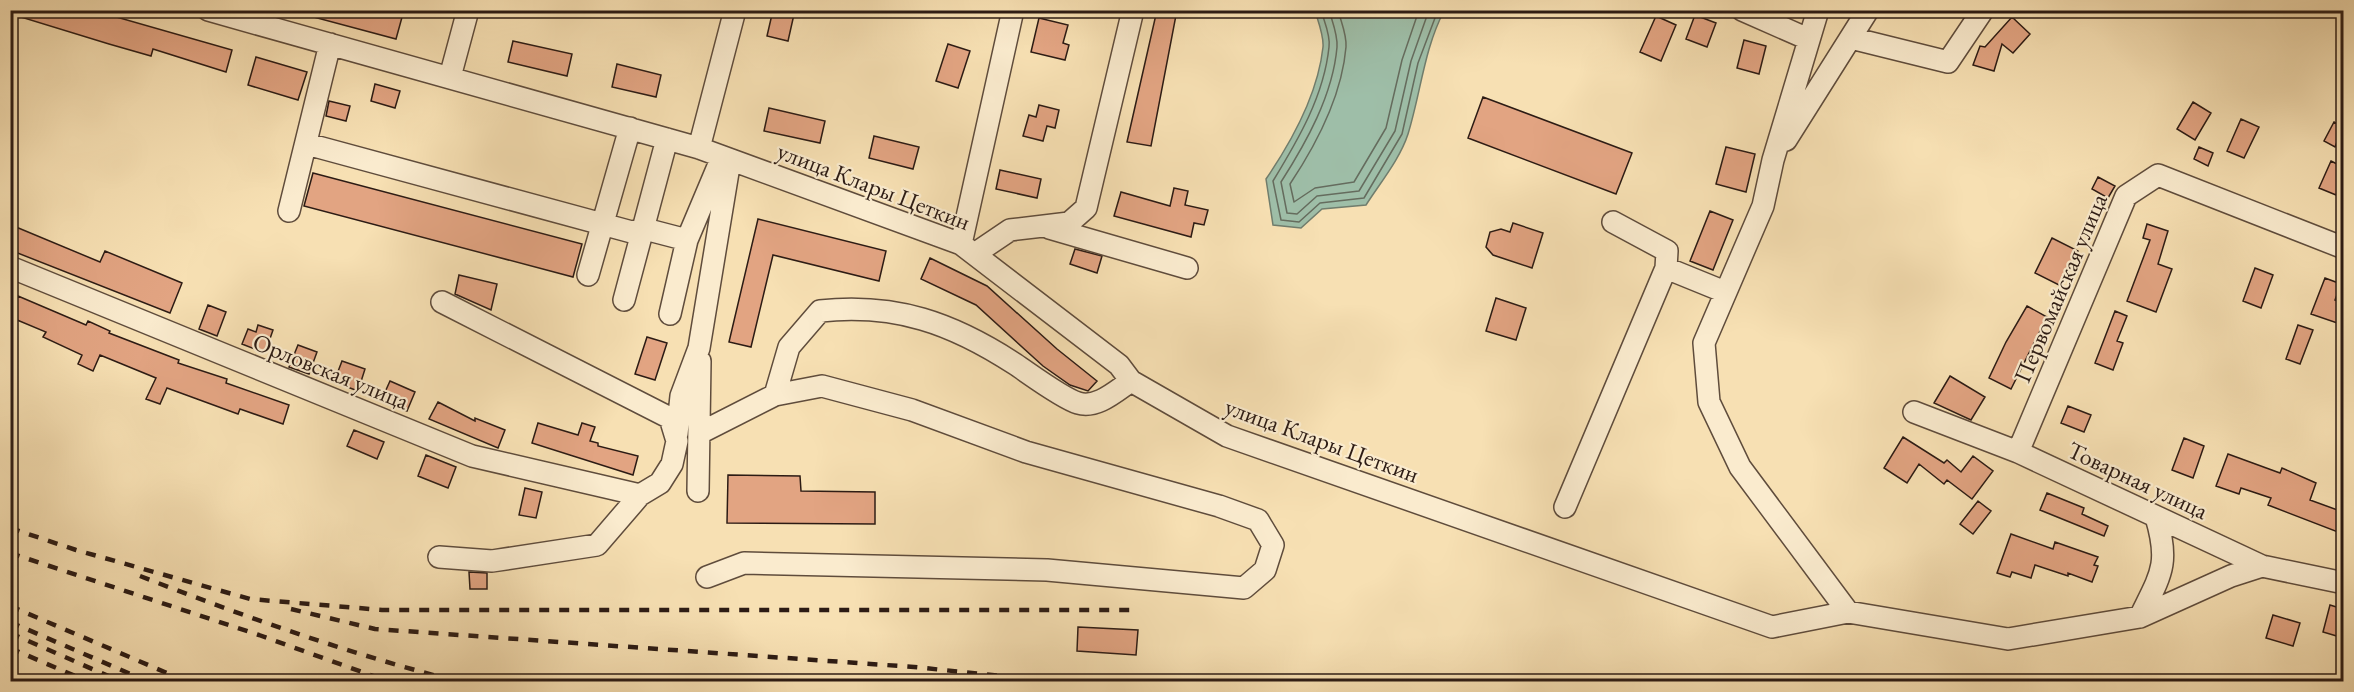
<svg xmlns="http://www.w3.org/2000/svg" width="2354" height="692" font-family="'EB Garamond',serif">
<rect width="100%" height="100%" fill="#f7e0b3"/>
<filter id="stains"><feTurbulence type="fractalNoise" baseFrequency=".00333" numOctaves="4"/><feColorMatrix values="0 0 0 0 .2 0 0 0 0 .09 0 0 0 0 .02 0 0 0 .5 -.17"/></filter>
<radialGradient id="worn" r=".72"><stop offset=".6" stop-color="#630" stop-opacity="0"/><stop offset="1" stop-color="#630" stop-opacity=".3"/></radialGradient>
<!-- water -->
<path fill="#9ebea8" stroke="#707d6d" stroke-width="1.5" d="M 1315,11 L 1444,11 C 1424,49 1421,92 1408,134 C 1400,159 1380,183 1366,205 L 1322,209 L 1301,228 L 1273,225 L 1266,179 C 1292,141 1318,94 1323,47 C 1324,36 1318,21 1315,11 Z"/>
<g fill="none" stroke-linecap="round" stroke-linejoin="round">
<!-- shore -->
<path stroke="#656c5e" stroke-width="1.5" d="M 1321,10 C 1324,21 1331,36 1329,47 C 1324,96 1298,140 1273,181 L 1281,220 L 1299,222 L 1320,203 L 1364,198 L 1402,134 L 1418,63 L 1438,10
M 1329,10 C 1332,21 1338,35 1337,47 C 1333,95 1306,143 1281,182 L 1287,213 L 1297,214 L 1317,196 L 1359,191 L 1395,131 L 1411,61 L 1429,10
M 1338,10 C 1341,22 1347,35 1346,47 C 1342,95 1316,145 1290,184 L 1294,202 L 1315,188 L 1354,182 L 1386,128 L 1402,60 L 1419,10"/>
</g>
<!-- building -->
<path fill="#e2a482" stroke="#2c1b14" stroke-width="1.5" d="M 11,10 L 92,10 L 232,50 L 226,72 L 153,49 L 151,56 L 109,44 L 11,14 Z
M 307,10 L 404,10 L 396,39 L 306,15 Z
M 773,10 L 795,10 L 788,41 L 767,36 Z
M 1157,10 L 1177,10 L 1151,146 L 1127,142 Z
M 1695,15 L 1716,23 L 1707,47 L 1686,39 Z
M 1656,16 L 1676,25 L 1661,61 L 1640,52 Z
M 2012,17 L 2030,34 L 2013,53 L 2002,44 L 1994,71 L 1973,65 L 1980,46 L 1985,47 Z
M 1039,18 L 1068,25 L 1063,43 L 1069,45 L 1065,60 L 1031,52 Z
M 1744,40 L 1766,46 L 1759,74 L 1737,68 Z
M 513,41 L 572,54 L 567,76 L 508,62 Z
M 948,44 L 970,51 L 958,88 L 936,81 Z
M 256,57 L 307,72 L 298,100 L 248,85 Z
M 617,64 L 661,75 L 656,97 L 612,87 Z
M 375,84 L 400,91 L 395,108 L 371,101 Z
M 1483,97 L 1632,153 L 1616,194 L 1468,138 Z
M 329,101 L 350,106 L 346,121 L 326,116 Z
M 2193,102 L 2211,113 L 2195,140 L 2177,129 Z
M 1039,105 L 1059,110 L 1055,128 L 1047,126 L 1043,141 L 1023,136 L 1029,115 L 1036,117 Z
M 769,108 L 825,121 L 820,143 L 764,131 Z
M 2241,119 L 2259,127 L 2244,158 L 2227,151 Z
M 2334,122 L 2343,127 L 2335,147 L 2324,141 Z
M 874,136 L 919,147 L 913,169 L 869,158 Z
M 1726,147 L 1755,154 L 1746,192 L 1716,184 Z
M 2199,147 L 2213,153 L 2208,166 L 2194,159 Z
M 2331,161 L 2343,167 L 2343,177 L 2336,195 L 2319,188 Z
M 1000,170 L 1041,179 L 1037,198 L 996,189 Z
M 313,173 L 582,244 L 573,277 L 304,206 Z
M 2098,177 L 2115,186 L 2108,198 L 2092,189 Z
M 1174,188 L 1188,191 L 1185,205 L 1208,210 L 1204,225 L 1194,223 L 1191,237 L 1114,216 L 1121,192 L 1170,206 Z
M 1710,211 L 1733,220 L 1713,270 L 1690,261 Z
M 758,219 L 886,251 L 879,281 L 773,255 L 751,347 L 729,342 Z
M 1513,223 L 1543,233 L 1532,268 L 1493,255 L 1486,247 L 1490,232 L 1501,229 L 1510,232 Z
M 2147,224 L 2168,231 L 2158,264 L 2172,269 L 2156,312 L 2127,301 L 2150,240 L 2143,238 Z
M 16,227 L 100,262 L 105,251 L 182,283 L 170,313 L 10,250 L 10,240 Z
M 2052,238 L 2078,251 L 2061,286 L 2035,273 Z
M 1075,249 L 1102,256 L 1097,273 L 1070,264 Z
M 930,258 L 987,286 L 1057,349 L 1097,381 L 1088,391 L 1070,385 L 1043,366 L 976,305 L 921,279 Z
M 2255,268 L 2273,275 L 2261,308 L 2243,301 Z
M 459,275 L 497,284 L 491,310 L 455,294 Z
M 2325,278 L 2341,284 L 2335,300 L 2343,303 L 2343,325 L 2311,314 Z
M 18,296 L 86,325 L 88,321 L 110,331 L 109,333 L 179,360 L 178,363 L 227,379 L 226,383 L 289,405 L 283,424 L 240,409 L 238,414 L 167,388 L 160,404 L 146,399 L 156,378 L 100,355 L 93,371 L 78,364 L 82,355 L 43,337 L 46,332 L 10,317 Z
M 1496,298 L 1526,308 L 1516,340 L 1486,331 Z
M 208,305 L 226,312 L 217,336 L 199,329 Z
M 2027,306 L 2047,317 L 2011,389 L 1989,378 L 2006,342 Z
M 2115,311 L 2127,316 L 2117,341 L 2123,343 L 2113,370 L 2095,363 Z
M 258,325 L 273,330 L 265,353 L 242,344 L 248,329 L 256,332 Z
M 2298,325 L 2313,330 L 2300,364 L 2286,359 Z
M 647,337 L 667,343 L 655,380 L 635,374 Z
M 298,345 L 317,352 L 309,374 L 289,367 Z
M 342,361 L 365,369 L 358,391 L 334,382 Z
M 1950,376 L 1985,397 L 1971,420 L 1934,403 Z
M 390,381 L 415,392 L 407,411 L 381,401 Z
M 438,402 L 475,421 L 475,418 L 505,430 L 498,448 L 429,419 Z
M 2068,406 L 2091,415 L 2084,432 L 2061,423 Z
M 538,423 L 578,435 L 582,423 L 595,427 L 590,441 L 598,443 L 598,446 L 638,456 L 633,475 L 532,443 Z
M 354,430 L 384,442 L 377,459 L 347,446 Z
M 1903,437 L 1944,463 L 1947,460 L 1961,472 L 1973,456 L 1993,471 L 1972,499 L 1947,480 L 1944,484 L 1919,464 L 1907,483 L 1884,468 Z
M 2184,438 L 2204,446 L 2193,478 L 2172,470 Z
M 2228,454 L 2280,473 L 2282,468 L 2316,483 L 2310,500 L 2343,512 L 2343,534 L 2268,505 L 2271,498 L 2241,488 L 2239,494 L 2216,486 Z
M 426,455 L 456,467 L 448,488 L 418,476 Z
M 728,475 L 800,476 L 801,491 L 875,492 L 875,524 L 727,523 Z
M 525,488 L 542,492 L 536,518 L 519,515 Z
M 2047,493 L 2084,508 L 2082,514 L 2108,526 L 2104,536 L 2040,510 Z
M 1978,501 L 1991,511 L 1973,534 L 1960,524 Z
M 2011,534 L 2053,549 L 2055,542 L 2098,557 L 2094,565 L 2098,566 L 2092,582 L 2068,573 L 2068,576 L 2035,565 L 2031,578 L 2012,572 L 2010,577 L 1997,573 Z
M 469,572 L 487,573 L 487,589 L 470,589 Z
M 2330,605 L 2343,609 L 2340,637 L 2323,632 Z
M 2273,615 L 2300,623 L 2293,646 L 2266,638 Z
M 1078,627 L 1138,630 L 1136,655 L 1077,651 Z"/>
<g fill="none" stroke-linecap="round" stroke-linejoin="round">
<!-- minor casing -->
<g stroke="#5f4c3c" stroke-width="24">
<path id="minor" d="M 208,10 L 699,148 L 961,244 L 1119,365 L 1131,381 L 1227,436 L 1772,627 L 1848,612 L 2008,639 L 2140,617 L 2231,576 L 2262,566
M 1742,10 L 1808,39
M 1818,10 L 1773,160 L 1763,206 L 1704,343 L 1709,402 L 1740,467 L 1848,612
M 1851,38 L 1948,62 L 1983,10
M 450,77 L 468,10
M 1786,140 L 1868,10
M 307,144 L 639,234
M 699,148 L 735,10
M 289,211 L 330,44
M 1613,222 L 1667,251 L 1666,268 L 1725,292
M 641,228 L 687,240
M 1049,228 L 1187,268
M 961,244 L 1013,10
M 976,253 L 1010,230 L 1069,223 L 1086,208 L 1133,10
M 10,267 L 472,456 L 640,495
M 588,275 L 630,128
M 624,300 L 667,139
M 670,314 L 687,240 L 722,157
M 775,395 L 789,347 L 820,311 C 896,303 952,323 1015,364 C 1030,374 1062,398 1078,403 C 1097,409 1116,391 1131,381
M 1914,412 L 2018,452 L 2262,566 L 2344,583
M 700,433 L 775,395 L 822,386 L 912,410 L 1026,452 L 1219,506 L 1258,520 L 1273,545 L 1265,570 L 1244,588 L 1047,570 L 744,563 L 707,577
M 677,434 L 681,396 L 699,348 L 730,160
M 2018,452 L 2126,196 L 2158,175 L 2344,248
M 698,491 L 700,361
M 1565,507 L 1666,268
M 439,557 L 492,561 L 597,545 L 640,495 L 660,483 L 672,464 L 677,441 L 670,418 L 442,302
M 2140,617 C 2161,574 2170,564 2156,517"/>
</g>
<!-- minor -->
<use href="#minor" stroke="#faebce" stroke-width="21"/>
<!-- rail -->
<path stroke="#2c1b14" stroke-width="4.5" stroke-dasharray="10 10" stroke-linecap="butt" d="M 10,528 L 76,550 L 250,599 L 382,610 L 1133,610
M 10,553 L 259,635 L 390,682
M 140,576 C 245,617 350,654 460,682
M 10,606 L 188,682
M 291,609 L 375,629 L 914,667 L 1061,682
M 10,622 L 149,682
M 10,633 L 122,682
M 10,648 L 89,682"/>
</g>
<g text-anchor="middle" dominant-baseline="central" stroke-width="4.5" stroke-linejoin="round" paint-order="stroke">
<!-- street labels -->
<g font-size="24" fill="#2c1b14" stroke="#faebce">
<text transform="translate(874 186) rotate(21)">улица Клары Цеткин</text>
<text transform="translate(2060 288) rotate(-67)">Первомайская улица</text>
<text transform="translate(331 371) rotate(22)">Орловская улица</text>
<text transform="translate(1322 440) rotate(20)">улица Клары Цеткин</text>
<text transform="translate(2138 480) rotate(25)">Товарная улица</text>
</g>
</g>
<!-- margin -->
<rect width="2354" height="692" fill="none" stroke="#f7e0b3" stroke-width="36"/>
<rect x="12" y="12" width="2330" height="668" fill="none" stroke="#2c1b14" stroke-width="3"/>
<rect x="18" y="18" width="2318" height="656" fill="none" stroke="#2c1b14" stroke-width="1.5"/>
<rect width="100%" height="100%" filter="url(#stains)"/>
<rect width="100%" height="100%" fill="url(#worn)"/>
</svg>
